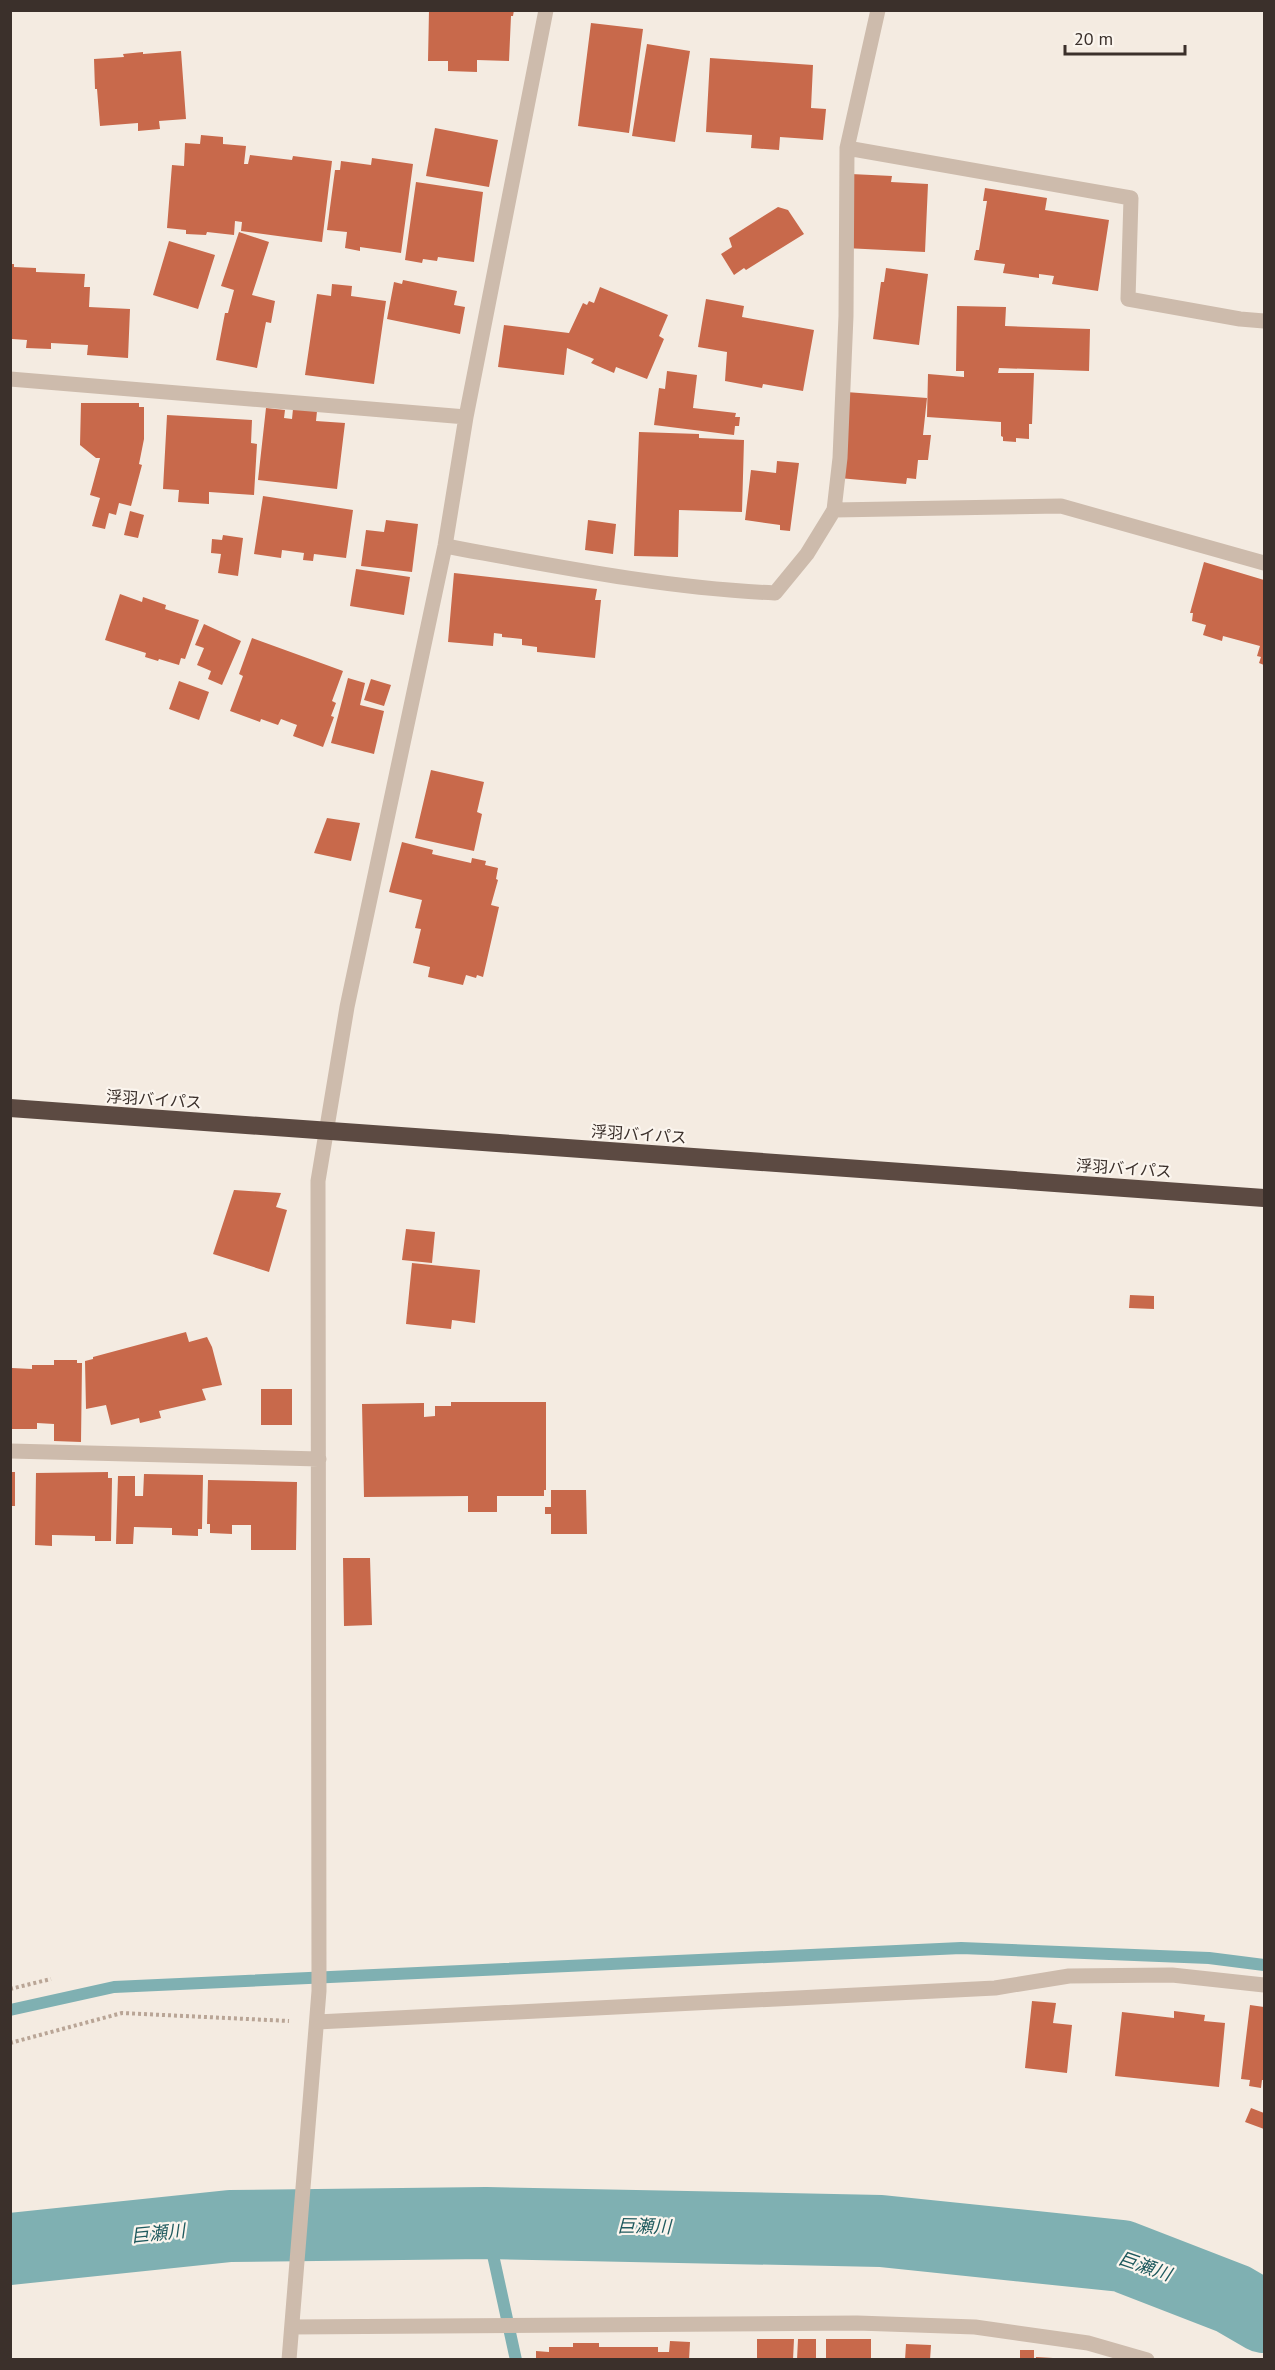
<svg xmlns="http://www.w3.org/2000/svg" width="1275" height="2370" font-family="'PT Sans','Noto Sans JP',sans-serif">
<rect width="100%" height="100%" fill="#f4ebe1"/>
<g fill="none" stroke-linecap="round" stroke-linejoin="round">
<!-- stream -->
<path stroke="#7fb0b2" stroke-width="12" d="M 10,2010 L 114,1987 L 961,1948 L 1209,1958 L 1264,1965
M 486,2223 L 516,2360"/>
<!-- river -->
<path stroke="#7fb0b2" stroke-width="72" d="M 10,2249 L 230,2226 L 486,2223 L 881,2231 L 1122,2256 L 1233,2299 L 1264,2317"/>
</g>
<!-- building -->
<path fill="#c8694b" d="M 429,10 L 514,10 L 513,16 L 511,16 L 509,61 L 477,60 L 477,72 L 448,71 L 448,61 L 428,61 Z
M 591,23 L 643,29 L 629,133 L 578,126 Z
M 647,44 L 690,51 L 675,142 L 632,136 Z
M 181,51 L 186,119 L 159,121 L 160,129 L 138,131 L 138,123 L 100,126 L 97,89 L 95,89 L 94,59 L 124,57 L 123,54 L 143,52 L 143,54 Z
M 710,58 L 813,65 L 811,108 L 826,109 L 823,140 L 780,137 L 779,150 L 751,148 L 752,135 L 706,132 Z
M 435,128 L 498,140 L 489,187 L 426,176 Z
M 201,135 L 223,137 L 223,144 L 246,146 L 244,164 L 248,164 L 250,155 L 292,160 L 293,156 L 332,161 L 322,242 L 241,231 L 242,222 L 235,221 L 234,235 L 207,232 L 206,235 L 186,234 L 186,230 L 167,228 L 172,165 L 184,166 L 185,143 L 200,144 Z
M 372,158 L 413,164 L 401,253 L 360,247 L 360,251 L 345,248 L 347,232 L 327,230 L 335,170 L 340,170 L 341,161 L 371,165 Z
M 851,174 L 892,176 L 891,182 L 928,184 L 925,252 L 845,248 Z
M 416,182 L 483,192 L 474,262 L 438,257 L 437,261 L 423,259 L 422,263 L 405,260 Z
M 985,188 L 1047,198 L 1045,210 L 1109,220 L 1098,291 L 1052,284 L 1054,276 L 1039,274 L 1039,278 L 1003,273 L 1005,264 L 974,260 L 976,250 L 979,250 L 987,201 L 983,201 Z
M 778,207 L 788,210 L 804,234 L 746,270 L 744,268 L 734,275 L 721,254 L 732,247 L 729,238 Z
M 239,232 L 269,242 L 252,295 L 275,301 L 271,323 L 266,322 L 257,368 L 216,360 L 225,313 L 228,313 L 234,290 L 221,286 Z
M 169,241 L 215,255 L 198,309 L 153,295 Z
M 10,264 L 14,264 L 14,267 L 36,268 L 36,272 L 85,274 L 84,287 L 90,287 L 89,307 L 130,309 L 128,358 L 87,355 L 88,345 L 51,343 L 51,349 L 26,348 L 27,340 L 12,339 Z
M 886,268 L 928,274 L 919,345 L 873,339 L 881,282 L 884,282 Z
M 403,280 L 457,291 L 454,305 L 465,307 L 460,334 L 387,319 L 394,282 L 402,284 Z
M 332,284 L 352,286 L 351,296 L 386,301 L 374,384 L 305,375 L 317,294 L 331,296 Z
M 600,287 L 668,315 L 659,336 L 664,339 L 647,379 L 616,367 L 614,373 L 591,363 L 594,359 L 567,348 L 564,375 L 498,367 L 504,325 L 569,333 L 583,303 L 587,305 L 589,301 L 594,303 Z
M 706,299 L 744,306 L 742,317 L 814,330 L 803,391 L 763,384 L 762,388 L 725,381 L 727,352 L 698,347 Z
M 957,306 L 1006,307 L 1005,326 L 1090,329 L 1089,371 L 999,368 L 998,373 L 1034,373 L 1032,424 L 1029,424 L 1029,439 L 1016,438 L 1016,442 L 1003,441 L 1003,437 L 1001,436 L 1001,422 L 927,417 L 928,374 L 964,377 L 964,371 L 956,371 Z
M 667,371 L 697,375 L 693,408 L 736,413 L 735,417 L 740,417 L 739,426 L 735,426 L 734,435 L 654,425 L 659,388 L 665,389 Z
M 846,392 L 927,398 L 923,435 L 931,435 L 928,460 L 918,460 L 916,479 L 907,478 L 906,484 L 839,478 Z
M 81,403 L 139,403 L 139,407 L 144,407 L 144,439 L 139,464 L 142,465 L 131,506 L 119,503 L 116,515 L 109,513 L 105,529 L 92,526 L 100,498 L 90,495 L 100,458 L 96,458 L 80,445 Z
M 266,408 L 285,410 L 284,418 L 292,419 L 293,409 L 317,411 L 316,421 L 345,423 L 337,489 L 258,480 Z
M 167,415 L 252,420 L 251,443 L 257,444 L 254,495 L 209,492 L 209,504 L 178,502 L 179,490 L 163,489 Z
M 639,432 L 699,434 L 699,438 L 744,440 L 742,512 L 679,510 L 678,557 L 634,556 Z
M 777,461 L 799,463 L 790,531 L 780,530 L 780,525 L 745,520 L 751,470 L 776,473 Z
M 263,496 L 353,510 L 346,558 L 314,554 L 313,561 L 303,560 L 304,553 L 282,550 L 281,558 L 254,554 Z
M 130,511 L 144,515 L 138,538 L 124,535 Z
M 386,520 L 418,524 L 412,572 L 361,566 L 366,530 L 384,532 Z
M 588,520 L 616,524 L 613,554 L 585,550 Z
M 223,535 L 243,538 L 238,576 L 218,573 L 221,554 L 211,553 L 212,539 L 222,540 Z
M 1204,562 L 1264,580 L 1264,665 L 1259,663 L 1261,657 L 1257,656 L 1260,646 L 1223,636 L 1222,641 L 1203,635 L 1206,625 L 1192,621 L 1193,613 L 1190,613 Z
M 356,569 L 410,577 L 404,615 L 350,606 Z
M 454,573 L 597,589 L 595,600 L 601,600 L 595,658 L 537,652 L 537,647 L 522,645 L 522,639 L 502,637 L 502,634 L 494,633 L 493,646 L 448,642 Z
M 120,594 L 142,602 L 143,597 L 166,605 L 165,609 L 199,620 L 185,659 L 181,658 L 179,665 L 159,659 L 158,661 L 145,657 L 146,653 L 105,640 Z
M 204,624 L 241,641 L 222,685 L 208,679 L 211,671 L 197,665 L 204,648 L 195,645 Z
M 252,638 L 343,671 L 332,701 L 336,703 L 331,716 L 334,717 L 323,747 L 293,736 L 297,725 L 281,719 L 278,725 L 261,719 L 260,722 L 230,711 L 243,676 L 239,674 Z
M 348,678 L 365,683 L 360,705 L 384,711 L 374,754 L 331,743 Z
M 371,679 L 391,685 L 384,706 L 364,700 Z
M 179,681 L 209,692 L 199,720 L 169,709 Z
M 431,770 L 484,782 L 477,812 L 482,814 L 474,851 L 415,838 Z
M 327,818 L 360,823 L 351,861 L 314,853 Z
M 402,842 L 433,850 L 432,854 L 471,863 L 472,858 L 486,861 L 485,865 L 498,868 L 496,879 L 498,880 L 491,905 L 499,907 L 483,977 L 477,975 L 476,978 L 466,975 L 463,985 L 428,977 L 430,967 L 413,963 L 421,929 L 415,928 L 422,900 L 389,892 Z
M 234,1190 L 281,1193 L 276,1207 L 287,1210 L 269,1272 L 213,1254 Z
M 406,1229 L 435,1232 L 432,1263 L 402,1260 Z
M 412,1263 L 480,1270 L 475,1323 L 452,1320 L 451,1329 L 406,1324 Z
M 1130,1295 L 1154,1296 L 1154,1309 L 1129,1308 Z
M 186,1332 L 189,1342 L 207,1337 L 212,1347 L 222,1385 L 202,1389 L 206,1400 L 159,1411 L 161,1418 L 140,1423 L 139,1418 L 111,1425 L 106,1405 L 86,1409 L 85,1361 L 93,1359 L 93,1357 Z
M 54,1360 L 77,1360 L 77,1363 L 82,1363 L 81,1442 L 54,1441 L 54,1424 L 37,1423 L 37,1429 L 10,1429 L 12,1368 L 32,1369 L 32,1365 L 54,1365 Z
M 261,1389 L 292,1389 L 292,1425 L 261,1425 Z
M 451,1402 L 546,1402 L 546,1490 L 544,1490 L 544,1496 L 497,1496 L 497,1512 L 468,1512 L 468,1496 L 364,1497 L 362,1404 L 424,1403 L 424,1417 L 435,1416 L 435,1406 L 451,1406 Z
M 10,1472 L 15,1472 L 15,1506 L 10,1506 Z
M 108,1472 L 108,1478 L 112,1478 L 111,1541 L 95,1541 L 95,1536 L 52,1535 L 52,1546 L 35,1545 L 36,1473 Z
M 144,1474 L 203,1475 L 202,1529 L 198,1529 L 198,1536 L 172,1535 L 172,1528 L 134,1527 L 133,1544 L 116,1544 L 118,1476 L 135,1476 L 135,1496 L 143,1496 Z
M 208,1480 L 297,1482 L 296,1550 L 251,1550 L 251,1525 L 232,1525 L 232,1534 L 210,1533 L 210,1524 L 207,1524 Z
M 551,1490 L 586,1490 L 587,1534 L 551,1534 L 551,1514 L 545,1514 L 545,1507 L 551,1507 Z
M 343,1558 L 370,1558 L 372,1625 L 344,1626 Z
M 1032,2001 L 1056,2003 L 1053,2023 L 1072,2025 L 1067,2073 L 1025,2068 Z
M 1250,2005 L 1264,2007 L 1264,2080 L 1262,2080 L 1261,2088 L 1249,2086 L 1250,2080 L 1241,2079 Z
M 1174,2011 L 1205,2015 L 1204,2021 L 1225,2023 L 1219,2087 L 1115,2076 L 1122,2012 L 1174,2018 Z
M 1251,2108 L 1264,2113 L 1264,2129 L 1245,2122 Z
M 757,2339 L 794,2339 L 793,2360 L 757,2360 Z
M 798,2339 L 816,2339 L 816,2360 L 797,2360 Z
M 826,2339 L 871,2339 L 871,2360 L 826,2360 Z
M 670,2341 L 690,2342 L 689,2360 L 536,2360 L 536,2351 L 549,2352 L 549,2347 L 573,2347 L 573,2343 L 599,2343 L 599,2347 L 658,2347 L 658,2352 L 669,2352 Z
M 906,2344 L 931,2345 L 930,2360 L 905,2360 Z
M 1020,2350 L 1034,2350 L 1034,2360 L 1020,2360 Z
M 1036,2357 L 1053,2358 L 1053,2360 L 1036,2360 Z"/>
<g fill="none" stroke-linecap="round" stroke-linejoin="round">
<!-- path -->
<path stroke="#b9a596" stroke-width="4" stroke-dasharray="3 3" stroke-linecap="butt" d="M 10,1989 L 51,1979
M 10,2043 L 122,2013 L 289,2021"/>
<!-- minor -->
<path stroke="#cdbbac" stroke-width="15" d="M 847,148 L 1131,198 L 1128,299 L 1240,319 L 1264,321
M 10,379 L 466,417
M 834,510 L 1061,506 L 1264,563
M 445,546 C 555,566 663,588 775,593 L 807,554 L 834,510 L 840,458 L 846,316 L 847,148 L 878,10
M 10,1451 L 319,1459
M 317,2022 L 995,1988 L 1069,1976 L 1172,1975 L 1264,1985
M 292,2327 L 857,2323 L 975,2327 L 1088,2343 L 1147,2360
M 289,2360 L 319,1991 L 318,1181 L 347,1007 L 445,546 L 466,417 L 546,10"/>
<!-- highway -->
<path stroke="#5c4a42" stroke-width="18" d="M 10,1108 L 1264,1198"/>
</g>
<g text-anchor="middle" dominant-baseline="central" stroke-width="4.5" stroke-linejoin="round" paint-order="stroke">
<!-- street labels -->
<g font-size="16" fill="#3b302b" stroke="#fbf5ee">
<text transform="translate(154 1099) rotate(4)">浮羽バイパス</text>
<text transform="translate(639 1134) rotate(4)">浮羽バイパス</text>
<text transform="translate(1124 1168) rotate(4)">浮羽バイパス</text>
</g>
<!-- water labels -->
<g font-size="18" font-style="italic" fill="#1f5a5e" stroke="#fbf5ee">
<text transform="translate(644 2226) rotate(1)">巨瀬川</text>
<text transform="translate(158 2233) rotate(-6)">巨瀬川</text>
<text transform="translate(1145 2266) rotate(19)">巨瀬川</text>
</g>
</g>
<!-- border -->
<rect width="1275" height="2370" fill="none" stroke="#3b302b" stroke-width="24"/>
<!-- scale -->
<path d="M1065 45v9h120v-9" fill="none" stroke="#3b302b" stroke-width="3"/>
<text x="1074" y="45" font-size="18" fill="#3b302b" stroke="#fbf5ee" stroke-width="4.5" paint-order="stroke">20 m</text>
</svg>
